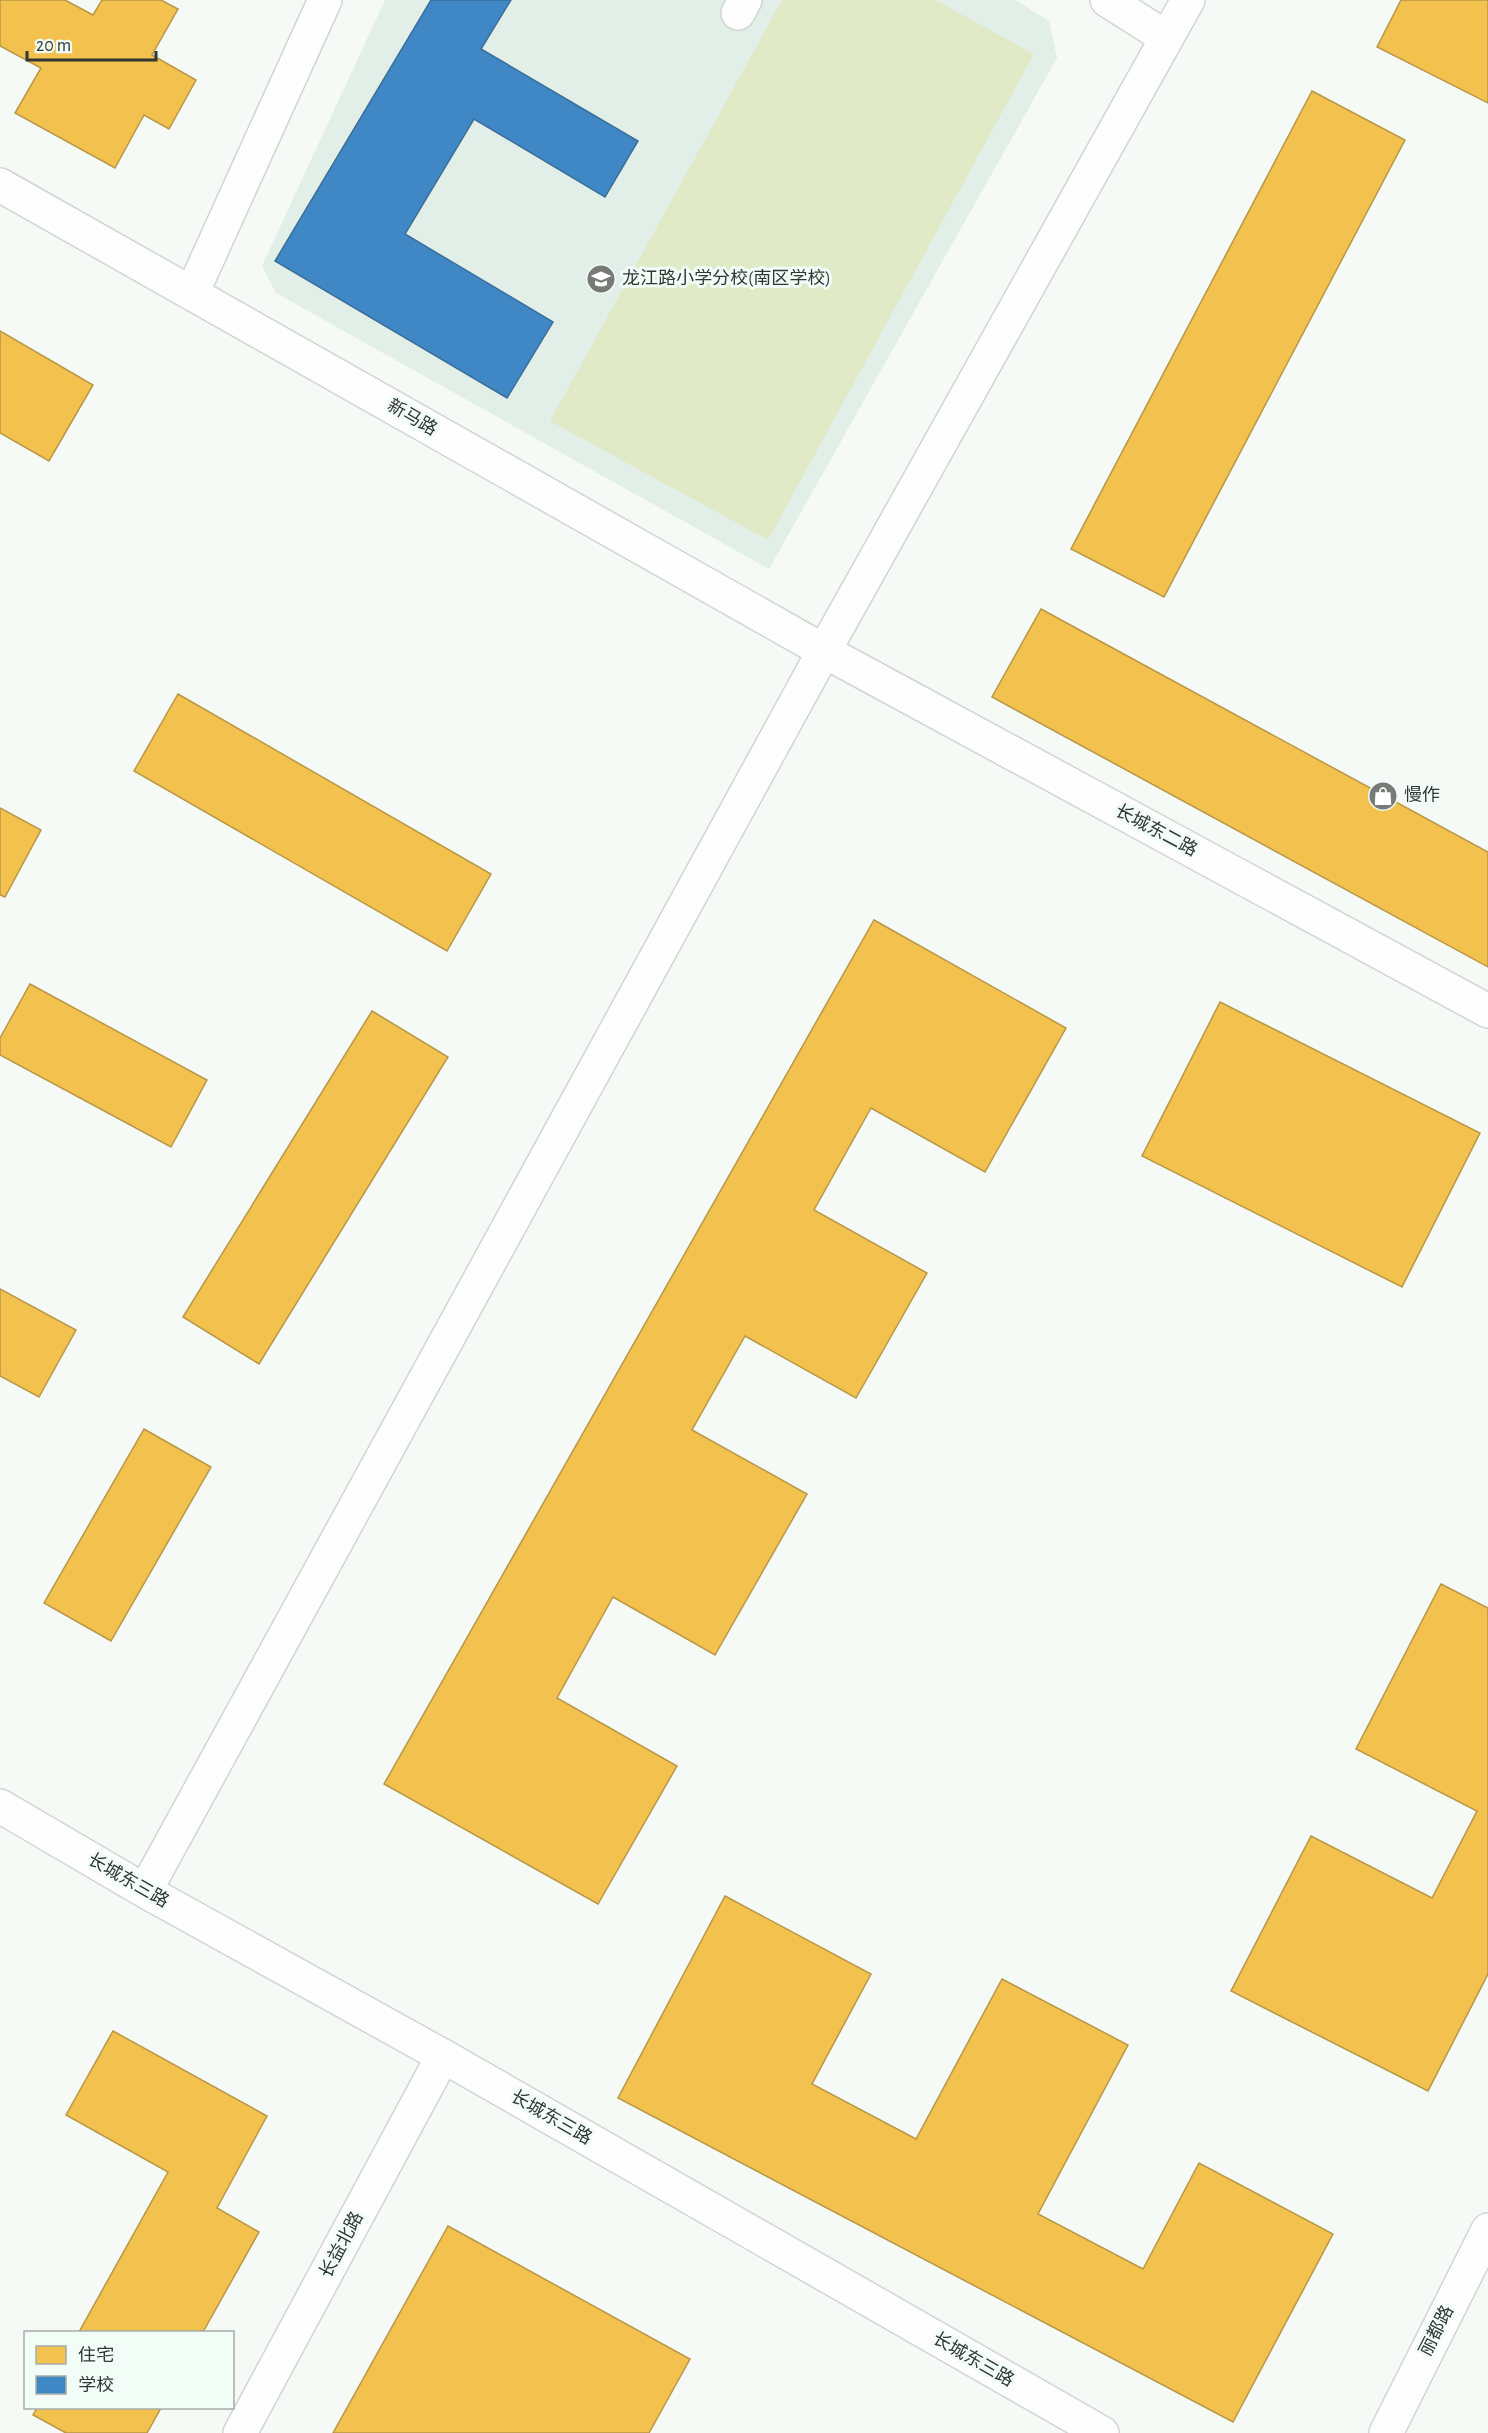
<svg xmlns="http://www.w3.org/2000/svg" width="1488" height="2433" font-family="'Alegreya Sans','Noto Sans SC',sans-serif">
<rect width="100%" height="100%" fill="#f5faf7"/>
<!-- built -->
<path fill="#e2eee8" d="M 385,0 L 1015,0 L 1049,21 L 1057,58 L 769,569 L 276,293 L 262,266 Z"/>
<!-- green -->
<path fill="#e1eac7" d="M 782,0 L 935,0 L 1034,54 L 768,540 L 550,421 Z"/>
<!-- homes -->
<path fill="#f2c14e" stroke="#b89746" stroke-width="1.5" d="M 0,0 L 65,0 L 93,15 L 102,0 L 161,0 L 178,9 L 152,55 L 196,80 L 169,129 L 144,115 L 115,168 L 15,113 L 41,68 L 0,46 Z
M 1401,0 L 1488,0 L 1488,103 L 1377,47 Z
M 1312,91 L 1405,140 L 1164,597 L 1071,549 Z
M 0,331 L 93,385 L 49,461 L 0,433 Z
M 1041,609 L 1488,852 L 1488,967 L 992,697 Z
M 178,694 L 491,874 L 447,951 L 134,771 Z
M 0,808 L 41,830 L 5,897 L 0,895 Z
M 874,920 L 1066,1028 L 985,1172 L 871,1108 L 814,1210 L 927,1273 L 856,1398 L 745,1336 L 692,1430 L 807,1494 L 715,1655 L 613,1597 L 557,1698 L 677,1766 L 598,1904 L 384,1784 Z
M 30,984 L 207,1080 L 171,1147 L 0,1055 L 0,1038 Z
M 1220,1002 L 1480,1133 L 1402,1287 L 1142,1156 Z
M 372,1011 L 448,1057 L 259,1364 L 183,1317 Z
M 0,1289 L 76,1330 L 39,1397 L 0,1376 Z
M 144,1429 L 211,1467 L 111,1641 L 44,1603 Z
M 1441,1584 L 1488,1608 L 1488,1974 L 1428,2091 L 1231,1991 L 1311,1836 L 1432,1898 L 1477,1811 L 1356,1749 Z
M 725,1896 L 871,1974 L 812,2084 L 916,2139 L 1002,1979 L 1128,2045 L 1038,2214 L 1143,2269 L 1199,2163 L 1333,2234 L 1233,2422 L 618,2098 Z
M 113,2031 L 267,2116 L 217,2208 L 259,2232 L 203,2332 L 79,2332 L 168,2172 L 66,2115 Z
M 448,2226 L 690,2359 L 649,2433 L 333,2433 Z
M 37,2408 L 161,2408 L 147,2433 L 66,2433 L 33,2415 Z"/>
<!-- schools -->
<path fill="#3f88c5" stroke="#3b6f9a" stroke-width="1.5" d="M 431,0 L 511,0 L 481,49 L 638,141 L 605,197 L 474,119 L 405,234 L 553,322 L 507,398 L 275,261 Z"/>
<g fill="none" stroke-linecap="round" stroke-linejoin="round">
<!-- minor casing -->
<g stroke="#d1d5d3" stroke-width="36">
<path id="minor" d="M 1107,0 L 1167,38
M 738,13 L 745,0
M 0,185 L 824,651 L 1488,1011
M 192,293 L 325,0
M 0,1806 L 145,1891 L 443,2056 L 1102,2433
M 145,1891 L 824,651 L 1188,0
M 240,2433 L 443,2056
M 1386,2433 L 1488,2230"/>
</g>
<!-- minor -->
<use href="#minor" stroke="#fefefe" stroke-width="33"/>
</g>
<!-- icons -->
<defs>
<g id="school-disc" transform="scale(1.5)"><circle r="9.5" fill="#767b78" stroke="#f2fdf7"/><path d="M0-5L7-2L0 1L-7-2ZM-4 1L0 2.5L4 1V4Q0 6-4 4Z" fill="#fff"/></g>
<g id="shop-disc" transform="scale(1.5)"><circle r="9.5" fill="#767b78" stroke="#f2fdf7"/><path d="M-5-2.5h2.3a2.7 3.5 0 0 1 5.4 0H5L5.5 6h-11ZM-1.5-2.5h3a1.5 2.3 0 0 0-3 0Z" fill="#fff"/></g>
</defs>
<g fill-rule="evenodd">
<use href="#school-disc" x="601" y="279"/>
<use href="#shop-disc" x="1383" y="796"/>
</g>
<g text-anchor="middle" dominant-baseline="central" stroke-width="6" stroke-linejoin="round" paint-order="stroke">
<!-- poi labels -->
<g font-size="18" fill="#323634" stroke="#f2fdf7" text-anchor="start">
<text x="622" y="279">龙江路小学分校(南区学校)</text>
<text x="1404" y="796">慢作</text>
</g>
<!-- street labels -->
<g font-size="18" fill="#323634" stroke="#f2fdf7">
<text transform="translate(412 418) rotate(30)">新马路</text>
<text transform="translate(1156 831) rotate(28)">长城东二路</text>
<text transform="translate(128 1881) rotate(30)">长城东三路</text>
<text transform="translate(551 2118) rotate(30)">长城东三路</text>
<text transform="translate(342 2245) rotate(-62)">长益北路</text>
<text transform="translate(1437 2331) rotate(-63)">丽都路</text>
<text transform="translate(973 2360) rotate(30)">长城东三路</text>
</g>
</g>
<!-- legend -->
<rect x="24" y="2331" width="210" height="78" fill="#f2fdf7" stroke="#a5ada9" stroke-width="1.5"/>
<rect x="36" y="2346" width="30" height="18" fill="#f2c14e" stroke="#a5ada9" stroke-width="1.5"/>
<text x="78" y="2361" font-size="18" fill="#323634">住宅</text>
<rect x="36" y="2376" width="30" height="18" fill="#3f88c5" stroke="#a5ada9" stroke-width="1.5"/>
<text x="78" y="2391" font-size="18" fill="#323634">学校</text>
<!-- scale -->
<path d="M27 51v9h129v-9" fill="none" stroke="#323634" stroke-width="3"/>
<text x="36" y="51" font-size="18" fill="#323634" stroke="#f2fdf7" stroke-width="4.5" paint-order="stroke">20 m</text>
</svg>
